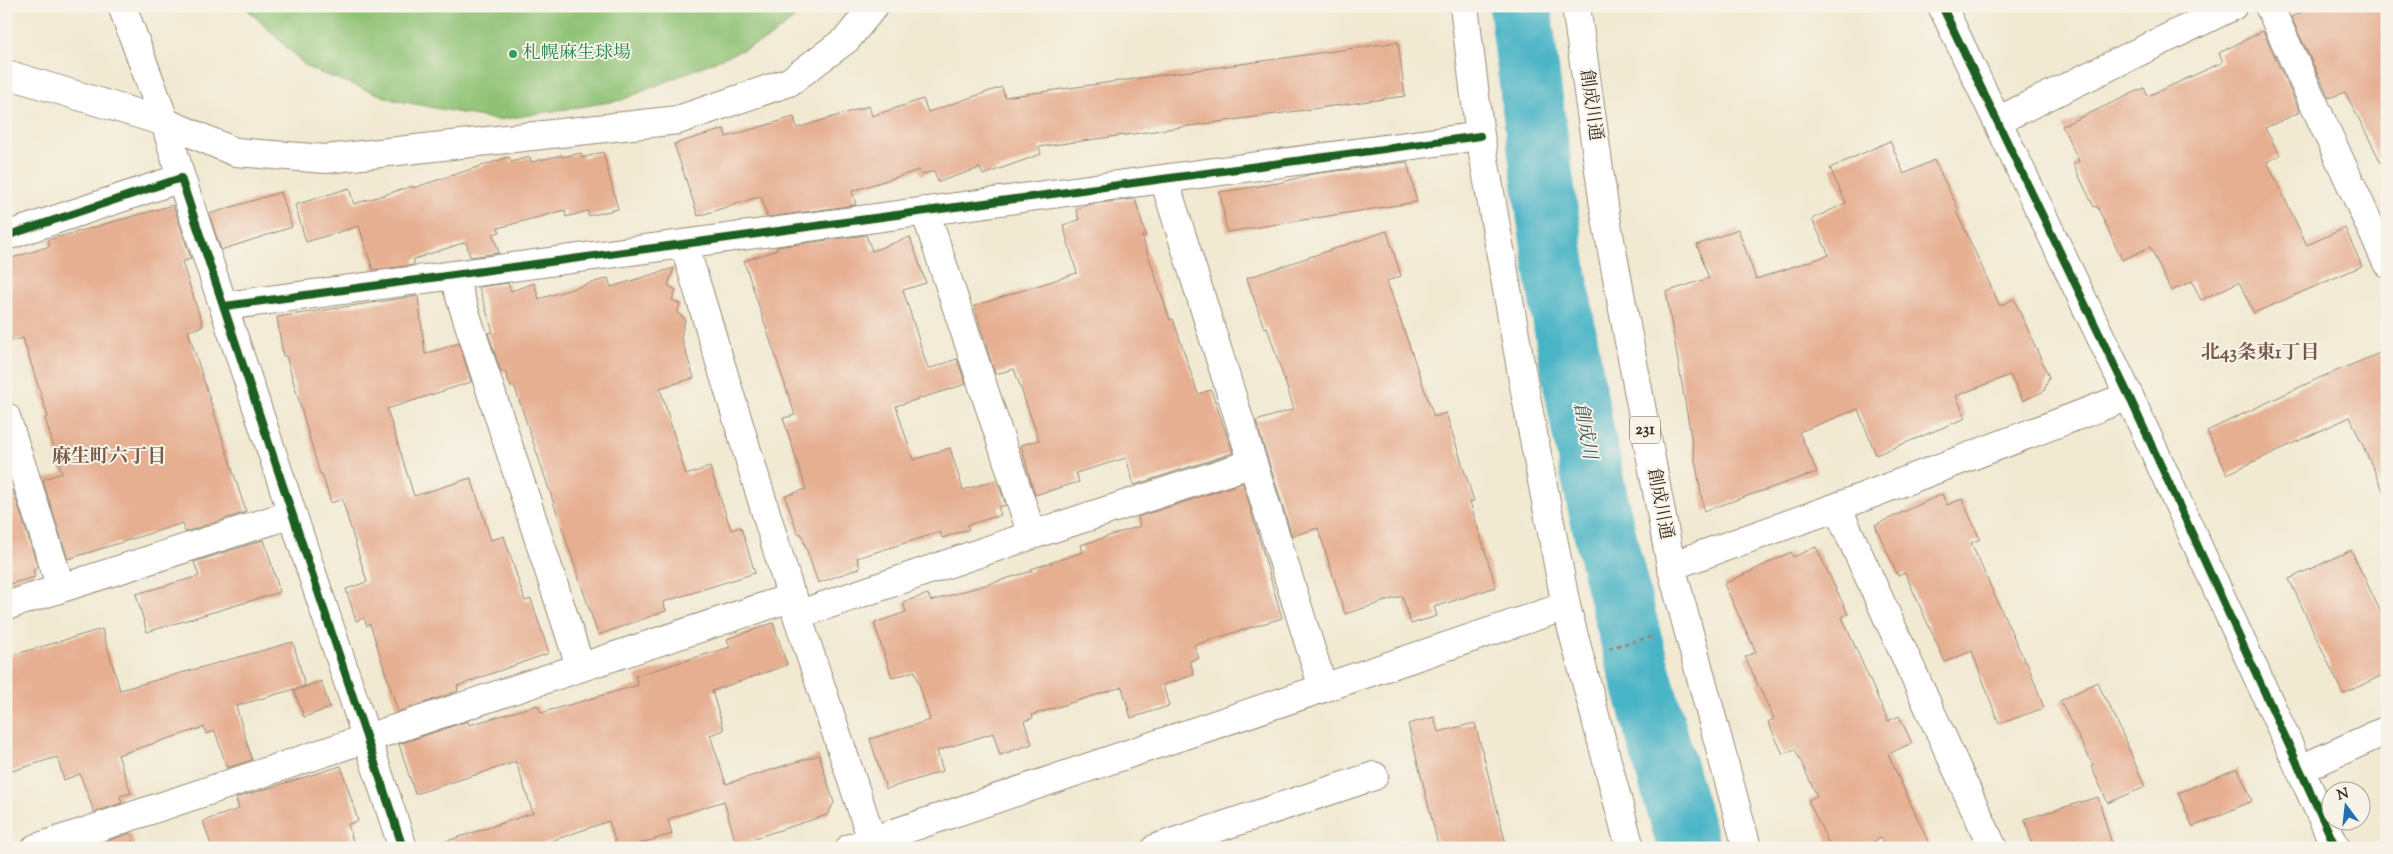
<svg xmlns="http://www.w3.org/2000/svg" width="2393" height="854" font-family="'Sorts Mill Goudy','Noto Serif JP',serif">
<rect width="100%" height="100%" fill="#f7f3e8"/>
<filter id="ink" filterUnits="userSpaceOnUse"><feTurbulence type="fractalNoise" baseFrequency=".02" numOctaves="2"/><feDisplacementMap in="SourceGraphic" scale="10" xChannelSelector="R" yChannelSelector="G"/><feConvolveMatrix kernelMatrix="1 2 1 2 8 2 1 2 1" color-interpolation-filters="sRGB"/></filter>
<filter id="wash" filterUnits="userSpaceOnUse"><feTurbulence type="fractalNoise" baseFrequency=".0096" numOctaves="4" result="noise"/><feDisplacementMap in="SourceGraphic" scale="20" xChannelSelector="R" yChannelSelector="G"/><feGaussianBlur stdDeviation="1.12" result="paint"/><feColorMatrix in="noise" values="0 0 0 0 0 0 0 0 0 0 0 0 0 0 0 0 0 1.4 0 .05"/><feComposite in="paint" operator="in"/></filter>
<g filter="url(#wash)">
<rect width="100%" height="100%" fill="#f1e9d2"/>
<!-- grass -->
<path fill="#8fc274" stroke="#657649" d="M 244,6 L 810,6 L 768,39 L 622,100 L 498,120 L 394,100 L 308,68 Z"/>
<g fill="none" stroke-linecap="round" stroke-linejoin="round">
<!-- river -->
<path stroke="#49b4c6" stroke-width="62" d="M 1520,6 C 1540,165 1560,324 1593,480 C 1619,604 1654,726 1689,848"/>
</g>
<g id="blocks">
<!-- building -->
<path fill="#e6af92" d="M 2314,6 L 2387,6 L 2387,174 L 2345,92 L 2329,98 L 2291,17 Z
M 2263,31 L 2300,112 L 2265,128 L 2280,155 L 2267,162 L 2307,245 L 2345,228 L 2362,266 L 2254,313 L 2239,282 L 2201,300 L 2192,281 L 2171,291 L 2150,247 L 2122,260 L 2097,206 L 2094,207 L 2073,164 L 2079,161 L 2062,126 L 2144,88 L 2148,96 L 2223,62 L 2219,53 Z
M 1398,42 L 1405,96 L 1039,147 L 1041,154 L 983,175 L 980,168 L 938,182 L 934,171 L 921,175 L 919,170 L 852,191 L 856,205 L 767,217 L 761,196 L 698,216 L 674,144 L 724,129 L 726,137 L 794,117 L 797,128 L 869,106 L 872,116 L 923,99 L 928,112 L 1002,87 L 1005,97 Z
M 1890,141 L 1904,174 L 1934,160 L 1959,210 L 1956,211 L 2000,306 L 2014,299 L 2049,377 L 2044,391 L 2023,401 L 2010,375 L 1956,396 L 1966,418 L 1876,455 L 1858,409 L 1799,432 L 1817,472 L 1704,511 L 1666,292 L 1709,278 L 1697,245 L 1738,229 L 1756,279 L 1829,255 L 1812,219 L 1846,203 L 1830,168 Z
M 603,152 L 618,209 L 588,216 L 588,211 L 566,217 L 565,210 L 498,228 L 500,232 L 493,234 L 499,253 L 470,257 L 466,242 L 414,259 L 414,265 L 373,270 L 359,226 L 306,242 L 295,205 L 349,188 L 354,204 L 413,186 L 413,188 L 509,157 L 511,162 L 530,157 L 531,162 L 562,155 L 562,157 L 581,153 L 582,158 Z
M 1407,162 L 1417,202 L 1227,232 L 1220,192 L 1279,183 L 1312,174 Z
M 281,192 L 292,227 L 221,250 L 209,214 Z
M 1135,199 L 1146,236 L 1142,236 L 1170,320 L 1173,319 L 1198,394 L 1211,390 L 1233,453 L 1134,485 L 1126,458 L 1076,473 L 1079,482 L 1035,495 L 1021,445 L 1039,440 L 1014,369 L 995,374 L 974,306 L 1077,273 L 1063,225 L 1079,220 L 1076,209 L 1091,204 Z
M 173,205 L 191,259 L 182,262 L 203,326 L 188,331 L 246,512 L 185,532 L 183,523 L 68,559 L 43,482 L 44,479 L 62,473 L 45,418 L 48,417 L 23,338 L 6,343 L 6,260 L 50,246 L 48,240 Z
M 1387,231 L 1401,276 L 1387,281 L 1434,417 L 1446,413 L 1474,501 L 1470,502 L 1496,587 L 1434,607 L 1437,616 L 1411,624 L 1402,596 L 1345,614 L 1318,528 L 1292,536 L 1256,421 L 1294,409 L 1267,327 L 1264,328 L 1247,278 Z
M 866,235 L 872,251 L 910,237 L 926,283 L 903,290 L 928,369 L 957,359 L 966,384 L 896,406 L 913,460 L 950,448 L 963,490 L 997,480 L 1006,505 L 998,507 L 1001,515 L 967,525 L 969,529 L 942,538 L 940,532 L 857,558 L 860,568 L 818,583 L 801,533 L 798,534 L 785,496 L 806,489 L 783,418 L 795,415 L 744,261 L 777,250 L 776,247 Z
M 674,268 L 668,285 L 676,290 L 672,300 L 680,304 L 677,313 L 685,319 L 681,337 L 694,378 L 660,388 L 686,475 L 710,467 L 731,530 L 741,527 L 755,573 L 663,602 L 666,611 L 598,635 L 514,385 L 511,387 L 505,371 L 501,372 L 488,333 L 493,332 L 479,287 L 508,283 L 511,291 L 534,283 L 539,299 L 608,278 L 611,287 Z
M 418,296 L 425,354 L 459,343 L 471,382 L 387,409 L 414,496 L 471,478 L 491,540 L 504,536 L 525,601 L 531,599 L 549,653 L 457,686 L 458,691 L 398,712 L 370,624 L 367,626 L 364,618 L 356,621 L 346,589 L 367,582 L 342,499 L 331,503 L 322,474 L 320,474 L 286,356 L 283,356 L 277,317 Z
M 2387,350 L 2387,499 L 2350,417 L 2227,474 L 2207,431 L 2317,379 Z
M 1243,483 L 1282,618 L 1194,645 L 1199,658 L 1190,661 L 1194,675 L 1163,685 L 1169,706 L 1131,718 L 1122,687 L 1032,715 L 1033,718 L 1024,721 L 1032,744 L 1000,755 L 993,733 L 937,751 L 943,771 L 886,789 L 870,739 L 930,720 L 915,671 L 892,678 L 874,623 L 906,612 L 903,602 L 928,594 L 931,601 L 1032,571 L 1031,569 L 1083,552 L 1081,545 L 1140,526 L 1138,517 Z
M 13,490 L 38,568 L 33,570 L 35,577 L 6,585 L 6,493 Z
M 1942,494 L 1947,505 L 1962,499 L 1980,539 L 1971,543 L 2025,662 L 2027,661 L 2044,708 L 1999,724 L 1972,651 L 1945,662 L 1905,573 L 1898,576 L 1875,525 Z
M 264,540 L 280,592 L 147,632 L 136,594 L 199,576 L 194,562 Z
M 1816,547 L 1848,614 L 1842,617 L 1888,721 L 1899,716 L 1912,743 L 1888,754 L 1931,848 L 1885,848 L 1881,838 L 1860,848 L 1831,848 L 1808,800 L 1817,796 L 1795,749 L 1783,754 L 1768,722 L 1774,719 L 1745,657 L 1756,652 L 1724,584 L 1791,552 L 1793,557 Z
M 2351,550 L 2387,625 L 2387,673 L 2343,694 L 2289,579 Z
M 773,623 L 787,665 L 712,691 L 724,730 L 710,735 L 726,784 L 819,755 L 834,803 L 827,815 L 736,844 L 724,801 L 668,819 L 672,834 L 625,848 L 617,848 L 609,821 L 531,848 L 445,848 L 444,842 L 533,813 L 516,762 L 415,794 L 399,744 L 468,721 L 469,725 L 538,705 L 541,713 L 638,685 L 635,676 L 730,647 L 727,639 Z
M 102,629 L 120,690 L 293,642 L 305,686 L 236,706 L 252,760 L 227,768 L 215,731 L 206,734 L 204,727 L 118,755 L 131,793 L 120,796 L 122,803 L 94,812 L 80,774 L 64,780 L 57,757 L 6,773 L 6,657 Z
M 321,681 L 330,708 L 304,717 L 294,691 Z
M 2097,682 L 2116,719 L 2145,787 L 2108,803 L 2091,766 L 2093,765 L 2060,701 Z
M 1434,717 L 1438,732 L 1475,723 L 1507,848 L 1439,848 L 1408,724 Z
M 341,766 L 358,821 L 348,824 L 355,848 L 212,848 L 203,821 L 239,809 L 236,798 Z
M 2238,768 L 2252,801 L 2193,827 L 2178,793 Z
M 2098,797 L 2113,848 L 2059,848 L 2057,841 L 2033,848 L 2025,819 Z
M 131,833 L 136,848 L 105,848 L 104,842 Z"/>
</g>
</g>
<g filter="url(#ink)">
<use href="#blocks" fill-opacity="0" stroke="#968a78" stroke-width="1"/>
<g fill="none" stroke-linecap="round" stroke-linejoin="round">
<!-- minor casing -->
<g stroke="#968a78" stroke-width="30">
<path id="minor" d="M 122,6 L 165,122 L 235,152 L 326,159 L 678,120 L 789,82 L 847,39 L 874,6
M 1942,6 L 2129,396 L 2336,848
M 2269,6 L 2387,263
M 6,74 L 165,122 L 181,178 L 403,848
M 1997,121 L 2233,6
M 1164,179 L 1323,688
M 925,211 L 1032,535
M 6,236 L 181,178
M 684,244 L 797,615 L 872,840
M 453,275 L 580,666
M 225,306 L 1480,136
M 6,417 L 61,588
M 1837,507 L 1993,848
M 1671,566 L 1837,507 L 2129,396
M 6,606 L 292,514
M 797,615 L 1032,535 L 1253,463
M 2301,769 L 2387,730
M 36,848 L 793,597
M 850,848 L 1566,606
M 1156,848 L 1374,776"/>
</g>
<!-- highway casing -->
<g stroke="#968a78" stroke-width="30">
<path id="highway" d="M 1464,6 L 1480,136 L 1526,397 L 1566,606 L 1630,848
M 1576,6 L 1605,213 L 1671,566 L 1747,848"/>
</g>
<!-- path -->
<path stroke="#968a78" stroke-width="3" stroke-dasharray="4 4" stroke-linecap="butt" d="M 1609,648 L 1654,636"/>
<!-- minor -->
<use href="#minor" stroke="#fff" stroke-width="28"/>
<!-- highway -->
<use href="#highway" stroke="#fff" stroke-width="28"/>
<!-- cycleway casing -->
<g stroke="#f7f3e8" stroke-width="11">
<path id="cycleway" d="M 1942,6 L 2129,396 L 2336,848
M 6,236 L 181,178 L 403,848
M 225,306 L 1480,136"/>
</g>
<!-- cycleway -->
<use href="#cycleway" stroke="#1b5e20" stroke-width="8"/>
</g>
</g>
<!-- markers -->
<circle fill="#2e9e5b" stroke="#f7f3e8" stroke-width="2" cx="513" cy="54" r="5"/>
<g text-anchor="middle" dominant-baseline="central" stroke-width="4" stroke-linejoin="round" paint-order="stroke">
<!-- shield labels -->
<rect fill="#f7f3e8" stroke="#73665b" stroke-width="1" x="1630" y="416.5" width="30" height="27" rx="4"/>
<g font-size="16" font-weight="bold" fill="#3b2a1e">
<text x="1645" y="430">231</text>
</g>
<!-- leisure labels -->
<g font-size="18" fill="#27864d" stroke="#f7f3e8" text-anchor="start">
<text x="523" y="54">札幌麻生球場</text>
</g>
<!-- street labels -->
<g font-size="18" fill="#3b2a1e" stroke="#f7f3e8">
<text transform="translate(1590 105) rotate(82)">創成川通</text>
<text transform="translate(1659 504) rotate(79)">創成川通</text>
</g>
<!-- neighbourhood labels -->
<g font-size="19" font-weight="bold" fill="#775947" stroke="#f7f3e8">
<text x="2260" y="353">北43条東1丁目</text>
<text x="109" y="457">麻生町六丁目</text>
</g>
<!-- water labels -->
<g font-size="19" font-style="italic" fill="#405a59" stroke="#f7f3e8">
<text transform="translate(1584 431) rotate(80)">創成川</text>
</g>
</g>
<!-- margin -->
<rect width="2393" height="854" fill="none" stroke="#f7f3e8" stroke-width="25"/>
<!-- north arrow -->
<g transform="translate(2346 806) rotate(345)"><circle r="24" fill="#f7f3e8" stroke="#aca397"/>
<path d="M0-4L9 19L0 12L-9 19Z" fill="#1f6fb2"/>
<text y="-8" font-size="14" font-weight="bold" text-anchor="middle" fill="#3b2a1e">N</text>
</g>
</svg>
